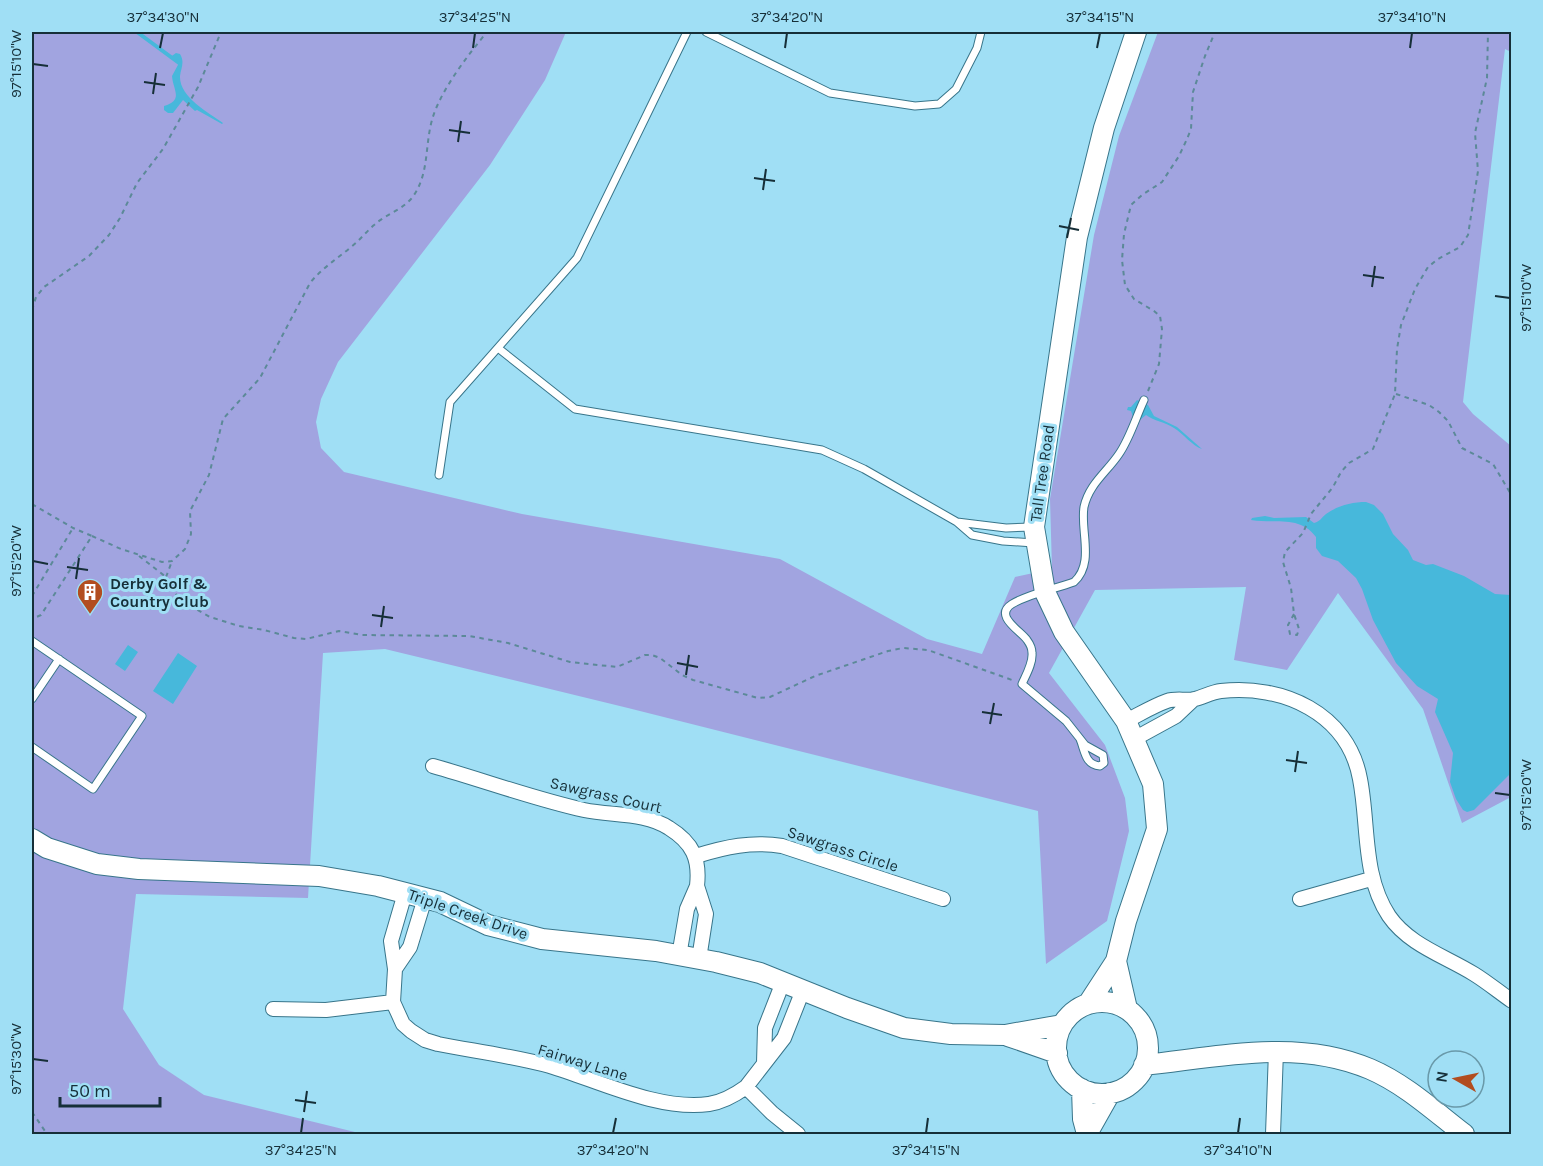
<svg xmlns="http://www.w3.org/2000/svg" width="1543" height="1166" font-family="Karla,sans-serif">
<rect width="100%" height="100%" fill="#a0dff5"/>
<!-- green -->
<path fill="#a1a4e0" d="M 32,32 L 566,32 L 545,80 L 490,165 L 338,362 L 321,399 L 316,422 L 321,448 L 344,472 L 522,514 L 780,559 L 927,639 L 982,654 L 1015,577 L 1052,569 L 1050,499 L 1094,235 L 1119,136 L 1158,32 L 1511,32 L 1511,52 L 1505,49 L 1463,402 L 1473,414 L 1511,446 L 1511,797 L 1462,823 L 1423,709 L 1338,593 L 1287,670 L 1234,660 L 1246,587 L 1095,590 L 1049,673 L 1105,745 L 1125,798 L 1129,831 L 1107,921 L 1046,964 L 1038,811 L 628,708 L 385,649 L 323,653 L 308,898 L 136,894 L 123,1009 L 159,1065 L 204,1095 L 363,1134 L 32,1134 Z"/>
<!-- water -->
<path fill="#47b8db" d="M 176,53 L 180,54 C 185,62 181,68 180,76 C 179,97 209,113 223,123 L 222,124 L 197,110 L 195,111 L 183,100 L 173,113 L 168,113 L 164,110 L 164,106 C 184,100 173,90 172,76 L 179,63 L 177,60 L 169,58 Z
M 1137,400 L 1148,405 L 1154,416 L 1177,427 L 1202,449 C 1192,446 1184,434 1174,428 C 1165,422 1154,421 1146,415 L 1140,420 L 1133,417 L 1131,411 L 1127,410 L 1128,407 L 1131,407 Z
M 1366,502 L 1374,505 L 1383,514 L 1393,534 L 1408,550 L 1413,560 L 1426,565 L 1433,564 L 1464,576 L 1495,594 L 1511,595 L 1511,773 L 1474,810 L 1467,812 L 1463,810 L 1456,799 L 1450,782 L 1453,753 L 1435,712 L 1438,699 L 1417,686 L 1396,663 L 1373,620 L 1362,589 L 1356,578 L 1338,561 L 1322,556 L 1316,548 L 1316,537 C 1300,515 1275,524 1251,520 L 1252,518 L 1265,516 L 1274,518 L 1306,517 L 1314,523 C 1321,521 1321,518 1326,514 C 1337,506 1352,502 1366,502 Z
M 128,645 L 138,652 L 125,671 L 115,664 Z
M 178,653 L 197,666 L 173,704 L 153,691 Z"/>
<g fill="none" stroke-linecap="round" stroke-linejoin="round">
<!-- stream -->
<path stroke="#47b8db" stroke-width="4" d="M 137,32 L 179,63"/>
<!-- lane casing -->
<g stroke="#38758a" stroke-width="9">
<path id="lane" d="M 706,32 L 830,93 L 915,106 L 939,104 L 956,89 L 977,48 L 981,32
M 498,348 L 575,409 L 822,450 L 864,469 L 957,522 L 972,535 L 1003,541 L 1034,543
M 439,475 L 450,402 L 577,258 L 687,32
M 957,522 L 1006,528 L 1032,527
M 32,641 L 142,716 L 93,789 L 32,747
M 32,699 L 59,659
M 1080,739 C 1085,751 1085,765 1100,766 L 1104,763 L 1103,755 L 1085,745 L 1066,721 L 1022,684 C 1026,675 1033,663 1032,653 C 1032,649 1030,644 1027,640 C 1021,631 993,616 1012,604 C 1030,593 1055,589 1074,582 C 1095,563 1080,531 1084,507 C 1089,484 1107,472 1119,454 C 1130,438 1136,417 1144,400"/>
</g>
<!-- street casing -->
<g stroke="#38758a" stroke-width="16">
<path id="street" d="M 1126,721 C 1140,714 1153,706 1167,701 C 1176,698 1186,701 1195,699 C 1203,697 1212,692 1221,691 C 1282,684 1348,713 1360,779 C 1369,825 1362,875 1389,916 C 1409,945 1445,956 1474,974 C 1487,982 1499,992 1512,1001
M 1134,739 L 1176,716 L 1194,699
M 433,766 C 483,780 534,799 584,810 C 612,816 645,812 669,828 C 693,843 700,859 697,886
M 696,856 C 725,847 752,841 782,846 L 943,899
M 405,893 L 391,941 L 395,969 L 393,1002 L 403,1024 L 411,1031 L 425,1040 L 438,1044 C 474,1051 513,1056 550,1066 C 597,1080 658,1111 709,1104 C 722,1102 735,1095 746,1087 L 784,1038 L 803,990
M 1300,899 L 1371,879
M 679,956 L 687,909 L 697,886 L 706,914 L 699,959
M 395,969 L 410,947 L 425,898
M 273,1009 L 326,1010 L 393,1002
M 764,1063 L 765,1028 L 783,982
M 746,1087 L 772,1113 L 798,1134
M 1273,1134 L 1276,1051"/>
</g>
<!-- secondary casing -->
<g stroke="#38758a" stroke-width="22">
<path id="secondary" d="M 32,839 L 47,848 L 97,864 L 139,869 L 319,876 L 378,886 L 440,902 L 488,925 L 542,939 L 656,951 L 716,962 L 760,973 L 847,1008 L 904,1028 L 951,1034 L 1005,1035 L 1062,1025
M 1116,961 L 1127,1009
M1056 1048a46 46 0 1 1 92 0a46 46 0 1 1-92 0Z
M 1088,1004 L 1116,961 L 1126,921 L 1157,829 L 1153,784 L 1126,721 L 1064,632 L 1045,592 L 1034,527 L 1077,237 L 1104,128 L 1136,32
M 1008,1036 L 1057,1053
M 1144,1065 C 1219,1057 1298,1038 1370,1069 C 1405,1084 1434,1111 1464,1134
M 1082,1089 L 1083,1119 L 1087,1134
M 1088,1132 L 1110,1093"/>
</g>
<!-- path -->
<path stroke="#5c8998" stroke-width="2" stroke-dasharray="4.5 4.5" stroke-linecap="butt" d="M 32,310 L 36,297 L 44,287 L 89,256 L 109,235 L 120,218 L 137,183 L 163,149 L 198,87 L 221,32
M 1148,391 L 1159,364 L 1162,329 L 1160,316 L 1154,311 L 1134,299 L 1125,285 L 1122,260 L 1124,234 L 1131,205 L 1142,195 L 1162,182 L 1179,156 L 1187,139 L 1191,129 L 1193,92 L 1205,56 L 1215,32
M 1396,394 L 1429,405 L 1439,412 L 1448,421 L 1462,448 L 1493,464 L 1512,496
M 32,504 L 73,528 L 92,536 L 41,615 L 32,619
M 92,536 L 121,549 L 162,562 L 172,561 L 185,549 L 191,534 L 190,511 L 209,475 L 223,419 L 260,378 L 310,283 C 322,268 337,259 351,247 C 360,240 366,232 374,225 C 386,214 405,209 414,195 C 429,173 425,145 432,120 C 440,91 468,55 487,32
M 139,556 L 166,577 L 174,593 L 196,609 L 210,617 L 239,626 L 264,630 L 294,638 L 306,639 L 339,631 L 362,635 L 469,636 L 508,643 L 570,662 L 617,667 L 645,655 L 652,655 L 660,658 L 682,675 L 693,680 L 758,698 L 770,697 L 815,676 L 888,651 L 903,648 L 928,650 L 1012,680
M 166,577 L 172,561
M 32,596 L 73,528
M 1294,614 L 1288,625 L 1290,634 L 1297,635 L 1299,629 L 1294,614 L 1291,588 L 1283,562 L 1285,552 L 1303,533 L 1311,514 L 1333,487 L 1341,472 L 1349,463 L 1373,449 L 1395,394 L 1397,349 L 1401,325 L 1415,289 L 1428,267 L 1438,259 L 1460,247 L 1468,235 L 1478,171 L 1475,133 L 1487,78 L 1488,32
M 32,1112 L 47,1134"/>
<!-- lane -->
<use href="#lane" stroke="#fff" stroke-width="7"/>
<!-- street -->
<use href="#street" stroke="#fff" stroke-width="14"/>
<!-- secondary -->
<use href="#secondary" stroke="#fff" stroke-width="20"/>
</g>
<!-- ticks -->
<path fill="none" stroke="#162f38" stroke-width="2" d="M 160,48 L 163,33M 473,48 L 475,33M 785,48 L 787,33M 1097,48 L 1100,33M 1410,48 L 1412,33M 33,64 L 48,66M 144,82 L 165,85M 153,94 L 156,73M 449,130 L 470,133M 458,142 L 461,121M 754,178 L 775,181M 763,190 L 766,169M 1059,226 L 1079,230M 1067,238 L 1071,218M 1363,275 L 1384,278M 1372,287 L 1375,266M 1495,296 L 1510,298M 33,561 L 48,564M 67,567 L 88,570M 76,579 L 79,558M 372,615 L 393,618M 381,627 L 384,606M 677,663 L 698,667M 686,675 L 689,655M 982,712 L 1002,715M 990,724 L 994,703M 1286,760 L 1307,763M 1295,772 L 1298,751M 1495,793 L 1510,795M 33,1059 L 48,1061M 295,1100 L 316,1103M 304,1112 L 307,1091M 301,1133 L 303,1118M 613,1133 L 616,1118M 926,1133 L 928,1118M 1238,1133 L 1240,1118"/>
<!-- icons -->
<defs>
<g id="building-pin" transform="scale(1.35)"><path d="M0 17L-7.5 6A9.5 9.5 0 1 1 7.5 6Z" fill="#b24d1f" stroke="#a0dff5"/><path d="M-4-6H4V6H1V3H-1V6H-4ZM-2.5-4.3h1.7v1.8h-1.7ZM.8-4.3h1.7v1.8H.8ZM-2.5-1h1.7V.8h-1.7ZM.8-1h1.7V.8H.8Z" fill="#fff"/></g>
</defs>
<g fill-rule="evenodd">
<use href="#building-pin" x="90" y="592"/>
</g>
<g text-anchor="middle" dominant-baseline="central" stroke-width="6" stroke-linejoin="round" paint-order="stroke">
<!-- street labels -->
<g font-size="16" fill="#162f38" stroke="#a0dff5">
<text transform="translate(1042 473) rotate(-82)">Tall Tree Road</text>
<text transform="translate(606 795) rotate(13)">Sawgrass Court</text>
<text transform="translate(843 849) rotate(18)">Sawgrass Circle</text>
<text transform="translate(468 914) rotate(19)">Triple Creek Drive</text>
<text transform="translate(583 1062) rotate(17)">Fairway Lane</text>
</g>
<!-- poi labels -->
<g font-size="16" font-weight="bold" fill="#162f38" stroke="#a0dff5" text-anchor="start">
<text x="110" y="583">Derby Golf &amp;<tspan x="110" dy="18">Country Club</tspan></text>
</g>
</g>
<!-- border -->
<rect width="1543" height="1166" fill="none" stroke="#a0dff5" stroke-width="66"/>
<!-- north arrow -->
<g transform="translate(1456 1079) rotate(279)"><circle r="28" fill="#a0dff5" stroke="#6999a9" stroke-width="1.5"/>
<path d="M0-4.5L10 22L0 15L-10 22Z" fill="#b24d1f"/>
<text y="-9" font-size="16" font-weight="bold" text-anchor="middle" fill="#162f38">N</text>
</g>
<!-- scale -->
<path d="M60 1097v9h100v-9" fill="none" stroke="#162f38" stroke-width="3"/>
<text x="69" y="1097" font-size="18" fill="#162f38" stroke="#a0dff5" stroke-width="4.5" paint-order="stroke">50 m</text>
<rect x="33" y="33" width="1477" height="1100" fill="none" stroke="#162f38" stroke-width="2"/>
<g font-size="15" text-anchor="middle" fill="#162f38">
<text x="163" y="22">37°34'30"N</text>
<text x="475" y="22">37°34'25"N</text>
<text x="787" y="22">37°34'20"N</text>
<text x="1100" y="22">37°34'15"N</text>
<text x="1412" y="22">37°34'10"N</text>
<text transform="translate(16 64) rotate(-90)" y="5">97°15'10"W</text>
<text transform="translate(1526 298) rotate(-90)" y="5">97°15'10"W</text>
<text transform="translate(16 561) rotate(-90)" y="5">97°15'20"W</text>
<text transform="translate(1526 795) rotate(-90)" y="5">97°15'20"W</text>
<text transform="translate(16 1059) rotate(-90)" y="5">97°15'30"W</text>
<text x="301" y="1155">37°34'25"N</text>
<text x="613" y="1155">37°34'20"N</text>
<text x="926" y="1155">37°34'15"N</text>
<text x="1238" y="1155">37°34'10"N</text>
</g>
</svg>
